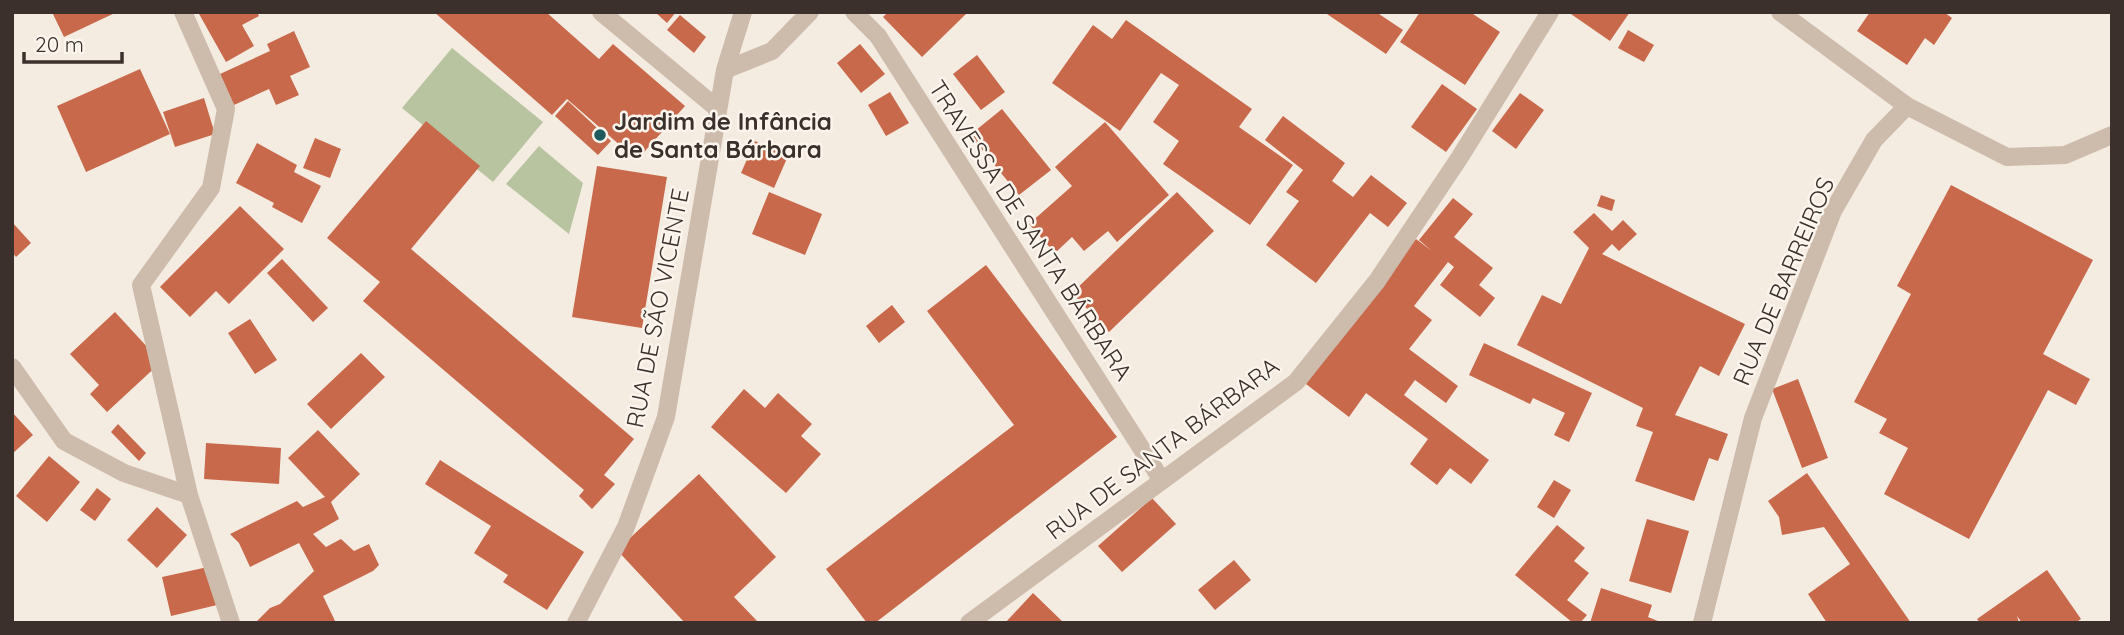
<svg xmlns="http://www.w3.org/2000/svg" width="2124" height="635" font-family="Quicksand,sans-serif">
<rect width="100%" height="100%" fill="#f4ebe1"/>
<!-- park -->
<path fill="#b8c4a0" d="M 452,48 L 543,122 L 493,182 L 402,108 Z
M 539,146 L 583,183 L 569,234 L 506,184 Z"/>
<!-- building -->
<path fill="#c8694b" d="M 52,12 L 117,12 L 64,37 Z
M 198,12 L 257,12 L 259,16 L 242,25 L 254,46 L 226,62 Z
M 434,12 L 546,12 L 599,59 L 613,44 L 685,106 L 637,160 L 567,99 L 552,115 Z
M 655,12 L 676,12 L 667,23 Z
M 888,12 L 968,12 L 922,57 L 883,17 Z
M 1324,12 L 1376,12 L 1403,30 L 1386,54 Z
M 1420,12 L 1470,12 L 1500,32 L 1465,85 L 1400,42 Z
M 1568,12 L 1630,12 L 1610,41 Z
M 1870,12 L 1944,12 L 1952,18 L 1934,45 L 1925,38 L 1907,65 L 1857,31 Z
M 680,15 L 706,37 L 694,53 L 667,30 Z
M 1126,20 L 1252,109 L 1239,127 L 1293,165 L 1250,225 L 1163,164 L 1179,141 L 1153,122 L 1179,85 L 1161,73 L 1120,131 L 1052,83 L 1093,25 L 1112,39 Z
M 1628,30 L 1654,45 L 1644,62 L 1618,48 Z
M 294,31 L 310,67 L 290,76 L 299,95 L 276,105 L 269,89 L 234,105 L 220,74 L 270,51 L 267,44 Z
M 860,44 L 885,74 L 861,93 L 837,63 Z
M 977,55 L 1005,92 L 981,110 L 953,74 Z
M 140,69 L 170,134 L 86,172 L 57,106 Z
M 1442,84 L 1477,109 L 1446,152 L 1411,127 Z
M 890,92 L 909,123 L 886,136 L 868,105 Z
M 1520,93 L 1544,110 L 1516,149 L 1492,131 Z
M 204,98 L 215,134 L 175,147 L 163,112 Z
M 568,101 L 611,141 L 598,155 L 555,116 Z
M 1002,109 L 1051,170 L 1019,195 L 970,135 Z
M 1283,116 L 1345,163 L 1332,181 L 1353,197 L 1371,175 L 1407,203 L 1388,227 L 1370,213 L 1316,283 L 1266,245 L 1299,201 L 1286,192 L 1303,170 L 1265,140 Z
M 426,121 L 480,166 L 411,249 L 634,439 L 604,475 L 615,484 L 592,509 L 579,496 L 584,490 L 363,301 L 380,282 L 327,238 Z
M 1105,122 L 1169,195 L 1117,242 L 1108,231 L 1084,251 L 1072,237 L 1055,253 L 1029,224 L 1072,186 L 1055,167 Z
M 315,138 L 341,149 L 330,178 L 303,168 Z
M 755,141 L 788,156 L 774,188 L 741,173 Z
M 257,143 L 297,165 L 294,172 L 321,186 L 302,223 L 272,207 L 274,203 L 236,183 Z
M 597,166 L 667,177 L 642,328 L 572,317 Z
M 1951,185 L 2093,260 L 2043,354 L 2090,379 L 2076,405 L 2048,390 L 1969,539 L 1884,494 L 1908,448 L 1879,433 L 1887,419 L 1854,402 L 1911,294 L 1897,286 Z
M 769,192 L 822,214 L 805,255 L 752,234 Z
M 1177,192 L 1214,231 L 1109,332 L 1072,293 Z
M 1601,195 L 1615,200 L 1612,211 L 1597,206 Z
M 1453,198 L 1473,214 L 1454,237 L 1493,268 L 1479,285 L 1495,298 L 1480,317 L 1440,285 L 1454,267 L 1448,262 L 1414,306 L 1432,320 L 1409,349 L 1458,386 L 1446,403 L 1415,380 L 1404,395 L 1489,460 L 1471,484 L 1450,468 L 1437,485 L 1410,464 L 1428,439 L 1366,393 L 1349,417 L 1306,384 L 1416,239 L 1432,251 L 1419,240 Z
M 240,206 L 284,249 L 229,304 L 216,291 L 190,317 L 160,287 Z
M 1594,213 L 1612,231 L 1623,220 L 1637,234 L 1619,251 L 1612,244 L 1602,254 L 1745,324 L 1719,376 L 1700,366 L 1675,415 L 1728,434 L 1718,461 L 1709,458 L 1694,501 L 1635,481 L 1653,432 L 1636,426 L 1643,408 L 1517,345 L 1542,295 L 1561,304 L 1589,248 L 1573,232 Z
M 12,222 L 31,243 L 16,257 L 12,252 Z
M 282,259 L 328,308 L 313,322 L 267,273 Z
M 986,265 L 1117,437 L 875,623 L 867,623 L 826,569 L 1014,425 L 927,311 Z
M 892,305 L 905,322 L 879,343 L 866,326 Z
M 115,312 L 161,362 L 107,412 L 90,394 L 99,385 L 70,354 Z
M 250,319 L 277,360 L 255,374 L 228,333 Z
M 1484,343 L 1592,393 L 1569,442 L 1554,435 L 1565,413 L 1533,398 L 1530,404 L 1469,375 Z
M 361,353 L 385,377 L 331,429 L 307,404 Z
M 1798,379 L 1828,458 L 1802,468 L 1772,389 Z
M 744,389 L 765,408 L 778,393 L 812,424 L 801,436 L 821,454 L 786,493 L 711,427 Z
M 12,412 L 33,435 L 12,454 Z
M 118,424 L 146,453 L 139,461 L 111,432 Z
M 318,430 L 360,474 L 331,502 L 339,519 L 313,534 L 326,547 L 341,539 L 354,551 L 369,544 L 379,565 L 373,571 L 323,596 L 336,623 L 255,623 L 270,608 L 280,604 L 314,571 L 299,543 L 250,567 L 239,543 L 230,534 L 297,501 L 303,507 L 325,497 L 288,458 Z
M 206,443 L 281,448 L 279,484 L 204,479 Z
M 49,456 L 80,482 L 47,522 L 16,496 Z
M 440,460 L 584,552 L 547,610 L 503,582 L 508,575 L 474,553 L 491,526 L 425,484 Z
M 1807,473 L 1911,623 L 1827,623 L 1808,594 L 1850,564 L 1824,527 L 1782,535 L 1779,517 L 1768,501 Z
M 699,474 L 776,557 L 734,597 L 759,623 L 685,623 L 617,550 Z
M 1554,480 L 1571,490 L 1554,518 L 1537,507 Z
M 97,488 L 111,499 L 95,521 L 80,510 Z
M 1152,498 L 1176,524 L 1122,572 L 1098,546 Z
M 157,507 L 187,535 L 157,568 L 127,540 Z
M 1647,519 L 1689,531 L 1671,593 L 1629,581 Z
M 1557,525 L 1585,548 L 1574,561 L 1589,573 L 1567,600 L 1587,615 L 1580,623 L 1573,623 L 1515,575 Z
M 1234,560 L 1251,580 L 1215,610 L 1198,590 Z
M 208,567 L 217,605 L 171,616 L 162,577 Z
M 2047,570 L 2081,619 L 2075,623 L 2022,623 L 2017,616 L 2019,623 L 1980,623 L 1977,619 Z
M 1601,588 L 1652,605 L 1648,617 L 1663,623 L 1590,623 Z
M 1033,593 L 1064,623 L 1005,623 Z"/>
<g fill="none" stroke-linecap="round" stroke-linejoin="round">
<!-- minor -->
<path stroke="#cdbbac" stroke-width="18" d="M 183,12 L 226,109 L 211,188 L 141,285 L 189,495 L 231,623
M 601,12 L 718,109
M 743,12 L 725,70 L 772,51 L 810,12
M 854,12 L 878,36 L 1161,479
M 1780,12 L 1907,106 L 2007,157 L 2065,155 L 2112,135
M 12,367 L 64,441 L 124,473 L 189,495
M 576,623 L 626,527 L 666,417 L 725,70
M 969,623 L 1296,382 L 1377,281 L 1460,157 L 1550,12
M 1702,623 L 1753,418 L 1833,211 L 1874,140 L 1907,106"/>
</g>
<!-- markers -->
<circle fill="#1f5a5e" stroke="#fbf5ee" stroke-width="2.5" cx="600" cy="135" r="7"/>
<g text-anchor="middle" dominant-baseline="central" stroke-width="5" stroke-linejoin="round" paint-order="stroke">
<!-- poi labels -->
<g font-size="24" font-weight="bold" fill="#3b302b" stroke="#fbf5ee" text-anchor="start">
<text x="614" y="121">Jardim de Infância<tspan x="614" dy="28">de Santa Bárbara</tspan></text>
</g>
<!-- street labels -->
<g font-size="24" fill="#3b302b" stroke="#fbf5ee">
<text transform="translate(1031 230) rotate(57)">TRAVESSA DE SANTA BÁRBARA</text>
<text transform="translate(1783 281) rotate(-67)">RUA DE BARREIROS</text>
<text transform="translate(657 308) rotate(-79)">RUA DE SÃO VICENTE</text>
<text transform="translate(1162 448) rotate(-37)">RUA DE SANTA BÁRBARA</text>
</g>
</g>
<!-- border -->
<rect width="2124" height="635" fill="none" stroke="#3b302b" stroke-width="28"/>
<!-- scale -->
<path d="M24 52v10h98v-10" fill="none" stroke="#3b302b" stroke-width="3.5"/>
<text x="35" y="52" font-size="21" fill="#3b302b" stroke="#fbf5ee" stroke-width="5" paint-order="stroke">20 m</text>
</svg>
